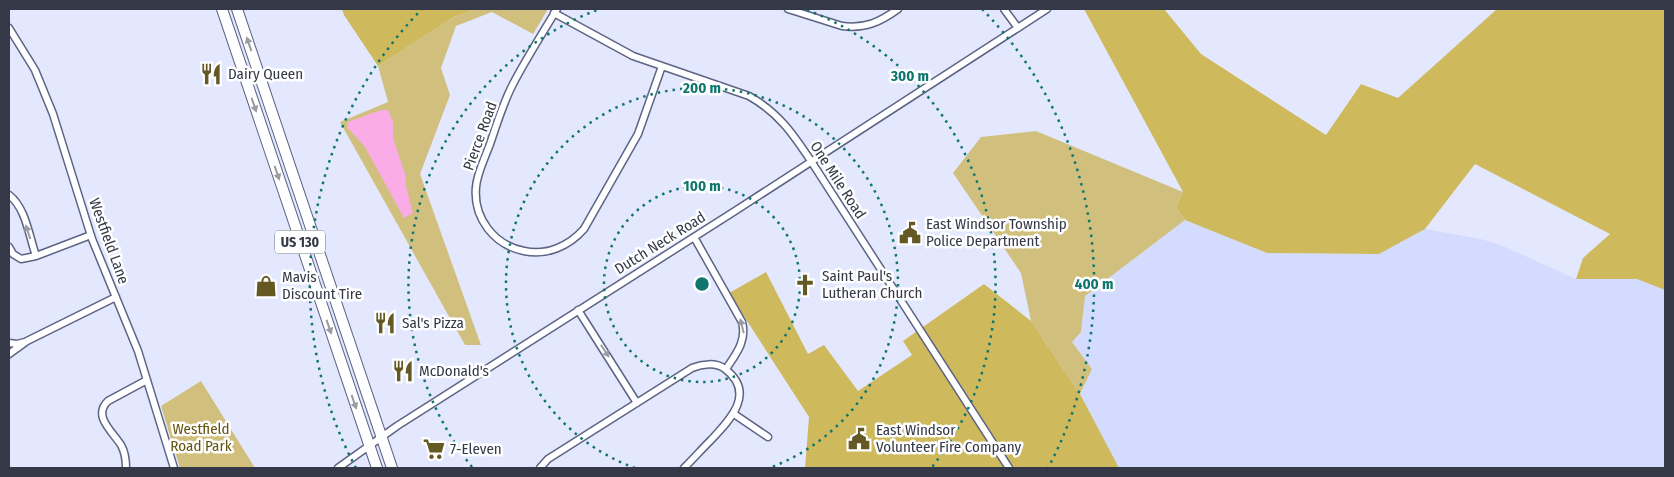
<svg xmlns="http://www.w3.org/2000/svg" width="1674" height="477" font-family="'Fira Sans Condensed',sans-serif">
<rect width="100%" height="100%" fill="#e3e8ff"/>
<!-- built -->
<path fill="#d3dbfe" d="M 1185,220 L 1267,253 L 1379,254 L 1425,229 L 1481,239 L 1503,246 L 1576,279 L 1637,279 L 1665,290 L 1665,468 L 1118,468 L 1080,394 L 1092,369 L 1072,342 L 1081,332 L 1085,296 Z"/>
<!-- green -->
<path fill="#d1c07d" d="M 476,9 L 548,9 L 533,34 L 492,12 L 456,26 L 441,68 L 450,95 L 420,174 L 481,345 L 465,345 L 340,122 L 388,102 L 378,66 L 454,17 Z
M 1036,131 L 1183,192 L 1176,207 L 1185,220 L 1085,296 L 1081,332 L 1072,342 L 1092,369 L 1080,394 L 1031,321 L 1021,273 L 953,173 L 981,137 Z
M 201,381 L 255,468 L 180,468 L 161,406 Z"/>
<!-- forest -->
<path fill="#cfb95d" d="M 342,9 L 476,9 L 454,17 L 378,66 L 344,15 Z
M 1084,9 L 1164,9 L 1201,54 L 1326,135 L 1361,84 L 1398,98 L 1497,9 L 1665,9 L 1665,290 L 1637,279 L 1576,279 L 1583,258 L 1610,234 L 1475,164 L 1425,229 L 1379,254 L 1267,253 L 1185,220 L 1176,207 L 1183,192 Z
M 766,272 L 808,354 L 824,345 L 858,391 L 912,355 L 903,341 L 984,284 L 1031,321 L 1080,394 L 1119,468 L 805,468 L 809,417 L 729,293 Z"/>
<!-- water -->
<path fill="#f9ace6" d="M 381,110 L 388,110 L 393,122 L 393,138 L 405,174 L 406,186 L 413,213 L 404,218 L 365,147 L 347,127 L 348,122 Z"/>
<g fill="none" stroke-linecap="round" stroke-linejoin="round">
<!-- minor casing -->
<g stroke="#5d6383" stroke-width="9">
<path id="minor" d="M 557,9 C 542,34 526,59 513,84 C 503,103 497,124 490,144 C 485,158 477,173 476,187 C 473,218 494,245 524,251 C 547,256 569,246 584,229 L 638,134 L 662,66
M 788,9 L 842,26 C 865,29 880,22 898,9
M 1004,9 L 1018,28
M 554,13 L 633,56 L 749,96 C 779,113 793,134 811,161 L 1009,468
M 9,28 L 35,70 L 53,114 L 92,239 L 138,351 L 174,468
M 9,195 C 26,208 29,236 36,256 L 21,259 L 13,254 L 9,247
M 694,237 L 742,322 C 747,341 736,354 726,369
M 36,256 L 91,235
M 578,310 L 637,403
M 9,343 L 17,344 L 25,342
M 9,354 L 27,341 L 116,297
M 734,414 L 768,437
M 126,468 C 126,460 125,452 121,445 C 113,432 92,416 108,401 L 147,380
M 338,468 L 397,426 L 735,211 L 1047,9
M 540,468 L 548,459 L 692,368 C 702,364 716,362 725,369 C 757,393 729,421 711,440 C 702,449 693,459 684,468"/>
</g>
<!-- highway casing -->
<g stroke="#5d6383" stroke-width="12">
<path id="highway" d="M 222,9 L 377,468
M 237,9 L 392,468"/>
</g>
<!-- minor -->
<use href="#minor" stroke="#fff" stroke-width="6"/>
<!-- highway -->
<use href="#highway" stroke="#fff" stroke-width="10"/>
</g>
<!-- one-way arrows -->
<defs><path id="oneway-solid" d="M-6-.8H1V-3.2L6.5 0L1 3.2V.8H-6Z" transform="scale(1.25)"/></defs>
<g fill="#9a9ca3">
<use href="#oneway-solid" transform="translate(249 44) rotate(-109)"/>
<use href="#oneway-solid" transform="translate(254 105) rotate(71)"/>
<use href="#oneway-solid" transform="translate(277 173) rotate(71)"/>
<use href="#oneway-solid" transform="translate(28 232) rotate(-108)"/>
<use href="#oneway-solid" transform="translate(742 326) rotate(-104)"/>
<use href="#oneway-solid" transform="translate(329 327) rotate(71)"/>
<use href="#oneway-solid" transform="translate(605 351) rotate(57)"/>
<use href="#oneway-solid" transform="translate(354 402) rotate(71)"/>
</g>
<!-- distance rings -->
<g fill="none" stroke="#0f766e" stroke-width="2.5" stroke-dasharray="2.5 5">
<circle cx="702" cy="284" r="98"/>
<path d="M635 468A196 196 0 1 1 769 468"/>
<path d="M472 467A294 294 0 0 1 597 10M807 10A294 294 0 0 1 932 467"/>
<path d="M356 468A392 392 0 0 1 422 9M982 9A392 392 0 0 1 1048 468"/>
</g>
<!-- icons -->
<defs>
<g id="restaurant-bare" transform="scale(1.725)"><path d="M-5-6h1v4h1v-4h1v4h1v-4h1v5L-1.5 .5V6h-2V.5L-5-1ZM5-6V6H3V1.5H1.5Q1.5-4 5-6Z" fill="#645825" stroke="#fff" stroke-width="2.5" paint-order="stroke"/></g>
<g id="civic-bare" transform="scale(1.725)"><path d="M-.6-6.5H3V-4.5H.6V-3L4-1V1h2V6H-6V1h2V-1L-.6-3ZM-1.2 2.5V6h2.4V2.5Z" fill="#645825" stroke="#fff" stroke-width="2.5" paint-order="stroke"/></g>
<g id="church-bare" transform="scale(1.725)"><path d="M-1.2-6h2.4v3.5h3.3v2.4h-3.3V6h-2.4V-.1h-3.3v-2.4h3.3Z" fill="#645825" stroke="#fff" stroke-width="2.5" paint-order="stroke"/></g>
<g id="shop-bare" transform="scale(1.725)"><path d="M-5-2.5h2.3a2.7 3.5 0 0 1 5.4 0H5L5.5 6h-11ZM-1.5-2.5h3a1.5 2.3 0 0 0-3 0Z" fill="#645825" stroke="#fff" stroke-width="2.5" paint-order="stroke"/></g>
<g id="supermarket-bare" transform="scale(1.725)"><path d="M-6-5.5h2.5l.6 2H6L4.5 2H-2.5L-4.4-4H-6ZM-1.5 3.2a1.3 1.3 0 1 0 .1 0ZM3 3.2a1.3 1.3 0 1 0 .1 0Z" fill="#645825" stroke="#fff" stroke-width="2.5" paint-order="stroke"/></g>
</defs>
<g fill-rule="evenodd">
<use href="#restaurant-bare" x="211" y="74"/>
<use href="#civic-bare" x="910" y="233"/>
<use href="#church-bare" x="805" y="285"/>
<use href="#shop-bare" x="266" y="286"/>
<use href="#restaurant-bare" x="385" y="323"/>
<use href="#restaurant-bare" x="403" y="371"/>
<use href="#civic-bare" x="859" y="439"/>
<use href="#supermarket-bare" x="434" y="449"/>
</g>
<g text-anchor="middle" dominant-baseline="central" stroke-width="5" stroke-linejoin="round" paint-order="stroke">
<!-- shield labels -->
<rect fill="#fff" stroke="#72747e" stroke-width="1" x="275" y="230.5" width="50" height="23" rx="4"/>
<g font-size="14" font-weight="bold" fill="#353847">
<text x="300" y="242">US 130</text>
</g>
<!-- poi labels -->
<g font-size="15" fill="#353847" stroke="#fff" text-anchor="start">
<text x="228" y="74">Dairy Queen</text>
<text x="926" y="224">East Windsor Township<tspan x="926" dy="17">Police Department</tspan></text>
<text x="822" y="276">Saint Paul's<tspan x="822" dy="17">Lutheran Church</tspan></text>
<text x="282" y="277">Mavis<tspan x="282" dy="17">Discount Tire</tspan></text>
<text x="402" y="323">Sal's Pizza</text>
<text x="419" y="371">McDonald's</text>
<text x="876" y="430">East Windsor<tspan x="876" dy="17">Volunteer Fire Company</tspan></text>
<text x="450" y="449">7-Eleven</text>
</g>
<!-- street labels -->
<g font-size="15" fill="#353847" stroke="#fff">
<text transform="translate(480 136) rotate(-70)">Pierce Road</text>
<text transform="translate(838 180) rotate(57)">One Mile Road</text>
<text transform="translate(109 241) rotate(70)">Westfield Lane</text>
<text transform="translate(660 243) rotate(-32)">Dutch Neck Road</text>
</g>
<!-- park labels -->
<g font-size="15" fill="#64550e" stroke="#fff">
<text x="201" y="429">Westfield<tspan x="201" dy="17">Road Park</tspan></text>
</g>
</g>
<circle cx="702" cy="284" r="8" fill="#0f766e" stroke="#fff" stroke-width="2.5"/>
<g font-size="15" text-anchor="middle" font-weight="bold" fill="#0f766e" stroke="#fff" stroke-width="5" stroke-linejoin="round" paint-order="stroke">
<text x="910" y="81">300 m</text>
<text x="702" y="93">200 m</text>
<text x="702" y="191">100 m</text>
<text x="1094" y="289">400 m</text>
</g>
<!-- border -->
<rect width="1674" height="477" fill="none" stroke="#353847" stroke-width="20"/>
</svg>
